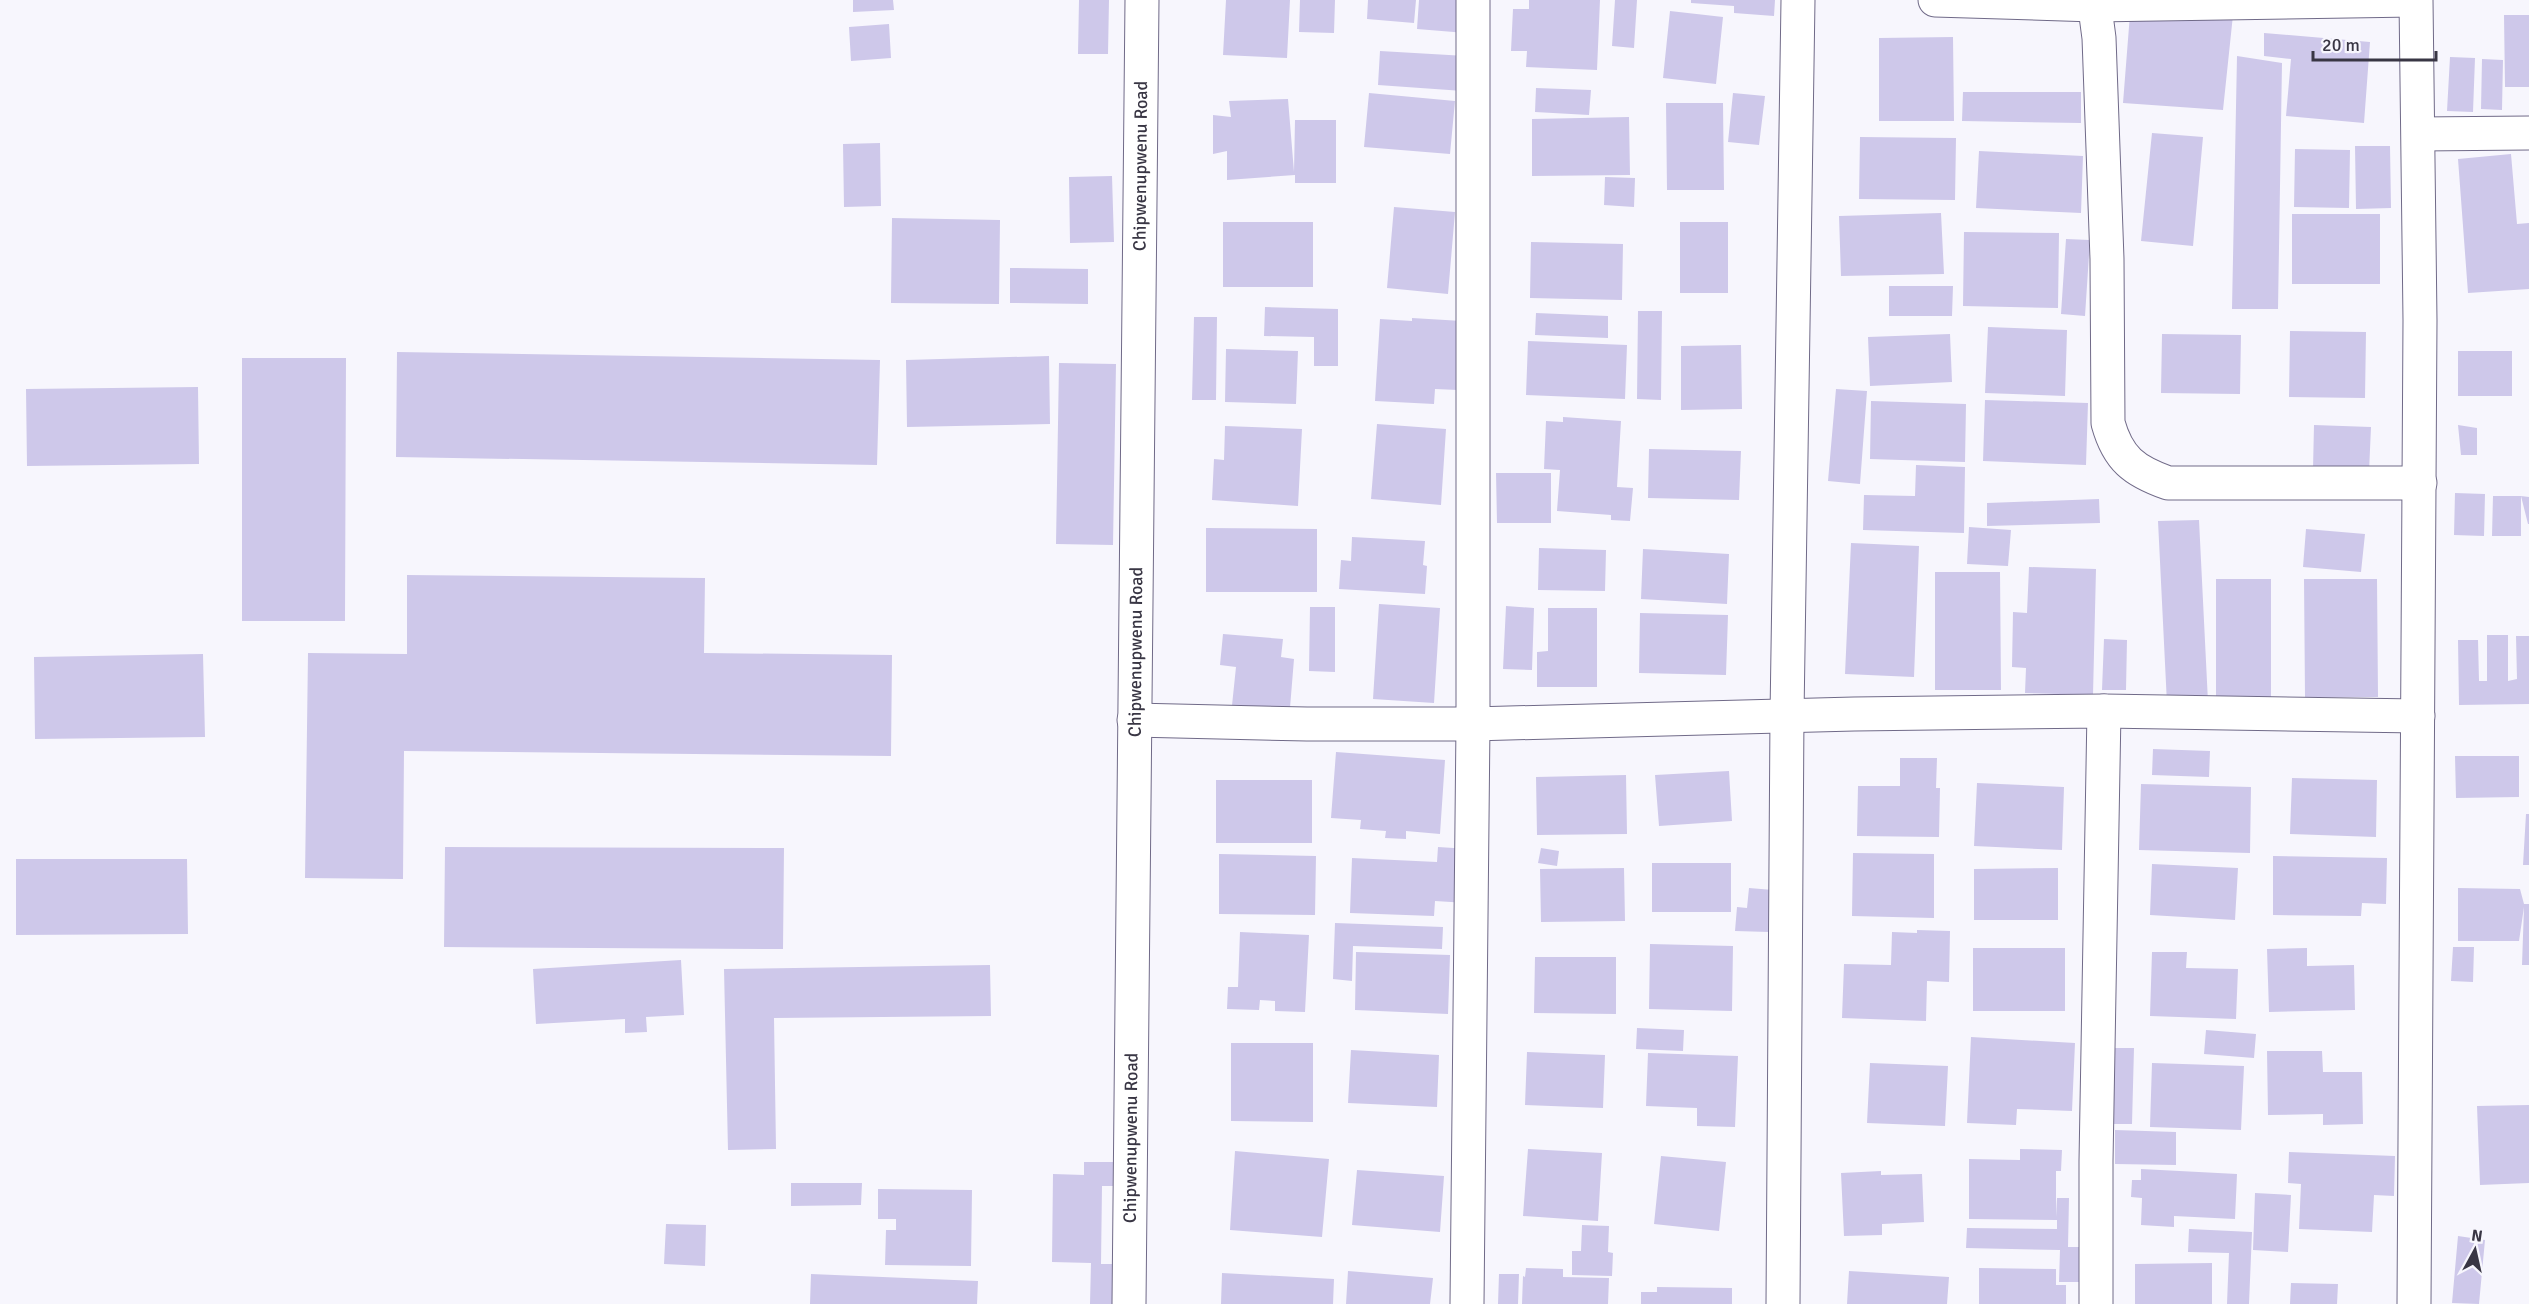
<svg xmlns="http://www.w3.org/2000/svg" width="2529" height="1304" font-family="Signika,sans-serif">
<rect width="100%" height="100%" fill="#f7f6fd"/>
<!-- building -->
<path fill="#cec8ea" d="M 853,0 L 893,0 L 894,10 L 853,12 Z
M 1079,0 L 1109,0 L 1108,54 L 1078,54 Z
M 1226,0 L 1290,0 L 1287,58 L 1223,55 Z
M 1300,0 L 1335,0 L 1334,33 L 1299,32 Z
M 1368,0 L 1416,0 L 1414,23 L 1367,19 Z
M 1419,0 L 1468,0 L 1466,33 L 1417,29 Z
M 1529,0 L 1600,0 L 1597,70 L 1526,67 L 1527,51 L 1511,51 L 1513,9 L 1529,9 Z
M 1615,0 L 1637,0 L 1634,48 L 1612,46 Z
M 1691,0 L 1775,0 L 1774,16 L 1734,13 L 1734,6 L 1691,3 Z
M 1670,11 L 1723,17 L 1716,84 L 1663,78 Z
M 2130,14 L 2233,15 L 2223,110 L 2123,103 Z
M 2504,15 L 2529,15 L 2529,87 L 2505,87 Z
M 889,24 L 891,58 L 851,61 L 849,27 Z
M 2264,33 L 2370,42 L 2364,123 L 2286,116 L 2291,59 L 2264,56 Z
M 1953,37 L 1954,121 L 1879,121 L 1879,38 Z
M 1380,51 L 1466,56 L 1463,91 L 1378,85 Z
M 2237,56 L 2282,63 L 2278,309 L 2232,309 Z
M 2450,57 L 2475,58 L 2473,112 L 2447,111 Z
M 2482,59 L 2503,60 L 2502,110 L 2481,109 Z
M 1536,88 L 1591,90 L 1589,115 L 1535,112 Z
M 1963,92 L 2081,92 L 2081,123 L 1962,121 Z
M 1369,93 L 1455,101 L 1450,154 L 1364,147 Z
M 1733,93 L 1765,96 L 1759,145 L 1728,142 Z
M 1288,99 L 1294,172 L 1295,120 L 1336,120 L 1336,183 L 1295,183 L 1295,175 L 1227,180 L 1227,151 L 1213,154 L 1213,115 L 1231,117 L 1229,101 Z
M 1666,103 L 1723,103 L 1724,190 L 1667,190 Z
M 1629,117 L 1630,175 L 1532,176 L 1532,119 Z
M 2152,133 L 2203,137 L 2193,246 L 2141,241 Z
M 1860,137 L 1956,138 L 1955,200 L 1859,199 Z
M 880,143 L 881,206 L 844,207 L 843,144 Z
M 2355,146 L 2390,146 L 2391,208 L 2356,209 Z
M 2295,149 L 2350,150 L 2349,208 L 2294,207 Z
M 1979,151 L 2083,156 L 2081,213 L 1976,208 Z
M 2511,154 L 2517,224 L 2529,223 L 2529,289 L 2468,293 L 2458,159 Z
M 1112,176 L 1114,242 L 1070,243 L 1069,177 Z
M 1605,177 L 1635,178 L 1634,207 L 1604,205 Z
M 1394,207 L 1455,212 L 1448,294 L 1387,288 Z
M 1941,213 L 1944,274 L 1841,276 L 1839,216 Z
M 2292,214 L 2380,214 L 2380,284 L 2292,284 Z
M 892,218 L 1000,220 L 999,304 L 891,303 Z
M 1223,222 L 1313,222 L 1313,287 L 1223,287 Z
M 1680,222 L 1728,222 L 1728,293 L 1680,293 Z
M 1964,232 L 2059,233 L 2058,308 L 1963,306 Z
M 2066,239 L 2090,240 L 2085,316 L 2061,314 Z
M 1531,242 L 1623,244 L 1622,300 L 1530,298 Z
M 1010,268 L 1088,269 L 1088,304 L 1010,303 Z
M 1889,286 L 1953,286 L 1952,316 L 1889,316 Z
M 1265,307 L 1338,309 L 1338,366 L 1314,366 L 1314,337 L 1264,336 Z
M 1638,311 L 1662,311 L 1661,400 L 1637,399 Z
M 1536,313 L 1608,316 L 1608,338 L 1535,335 Z
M 1194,317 L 1217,317 L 1216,400 L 1192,400 Z
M 1412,318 L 1462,321 L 1458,390 L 1435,389 L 1434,404 L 1375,401 L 1380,319 L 1412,321 Z
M 1988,327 L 2067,330 L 2065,396 L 1985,393 Z
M 2290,331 L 2366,332 L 2365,398 L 2289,397 Z
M 1950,334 L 1952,382 L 1870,386 L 1868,337 Z
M 2162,334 L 2241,335 L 2240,394 L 2161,393 Z
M 1528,341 L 1627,345 L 1625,399 L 1526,395 Z
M 1741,345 L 1742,409 L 1681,410 L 1681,346 Z
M 1226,349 L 1298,351 L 1296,404 L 1225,402 Z
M 2458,351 L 2512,351 L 2512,396 L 2458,396 Z
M 397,352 L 880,360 L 877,465 L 396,457 Z
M 1049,356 L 1050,424 L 907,427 L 906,360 Z
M 242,358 L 346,358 L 345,621 L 242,621 Z
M 1059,363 L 1116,364 L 1113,545 L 1056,544 Z
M 198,387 L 199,464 L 27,466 L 26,389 Z
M 1836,389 L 1867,391 L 1860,484 L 1828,481 Z
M 1985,400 L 2088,403 L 2086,465 L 1983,461 Z
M 1871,401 L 1966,404 L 1965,462 L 1870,459 Z
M 1563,417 L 1621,421 L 1617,487 L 1633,488 L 1630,521 L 1611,520 L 1611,515 L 1557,511 L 1560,470 L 1544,469 L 1546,421 L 1563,422 Z
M 1377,424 L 1446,429 L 1441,505 L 1371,499 Z
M 2314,425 L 2371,427 L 2369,472 L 2313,469 Z
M 2458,425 L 2477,428 L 2477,455 L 2461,455 Z
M 1225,426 L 1302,429 L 1298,506 L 1212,500 L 1214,459 L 1224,460 Z
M 1649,449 L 1741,451 L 1739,500 L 1648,498 Z
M 1916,465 L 1965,467 L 1964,533 L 1863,530 L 1864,495 L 1915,496 Z
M 1496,473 L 1551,473 L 1551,523 L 1497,523 Z
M 2455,493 L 2485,494 L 2484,536 L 2454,535 Z
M 2493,496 L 2521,496 L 2521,536 L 2492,536 Z
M 2521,496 L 2529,497 L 2529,524 L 2528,524 Z
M 2099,499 L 2100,523 L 1987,526 L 1987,503 Z
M 2199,520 L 2208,702 L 2167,704 L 2158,521 Z
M 1969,527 L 2011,530 L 2008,566 L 1967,564 Z
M 1206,528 L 1317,529 L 1317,592 L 1206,592 Z
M 2306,529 L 2365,534 L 2361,572 L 2303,567 Z
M 1352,537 L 1425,541 L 1423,565 L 1427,566 L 1425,594 L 1339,589 L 1341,560 L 1351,561 Z
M 1851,543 L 1919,546 L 1914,677 L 1845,674 Z
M 1539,548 L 1606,550 L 1605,591 L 1538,590 Z
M 1643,549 L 1729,554 L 1727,604 L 1641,599 Z
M 2029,567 L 2096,569 L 2093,695 L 2025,693 L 2026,668 L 2012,667 L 2013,612 L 2027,613 Z
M 1935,572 L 2000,572 L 2001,690 L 1935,690 Z
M 407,575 L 705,578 L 704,653 L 892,655 L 891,756 L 404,751 L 403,879 L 305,878 L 308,653 L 407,654 Z
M 2216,579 L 2271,579 L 2271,698 L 2216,697 Z
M 2304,579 L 2377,579 L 2378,697 L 2305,697 Z
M 1379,604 L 1440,608 L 1434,703 L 1373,699 Z
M 1506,606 L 1534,608 L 1532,670 L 1503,669 Z
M 1310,607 L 1335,607 L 1335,672 L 1309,671 Z
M 1548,608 L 1597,608 L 1597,687 L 1537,687 L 1537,652 L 1548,651 Z
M 1640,613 L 1728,615 L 1726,675 L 1639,673 Z
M 1223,634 L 1283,639 L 1281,657 L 1294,659 L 1289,720 L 1231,715 L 1236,667 L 1220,665 Z
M 2487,635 L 2508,635 L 2508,681 L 2517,679 L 2516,636 L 2529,636 L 2529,704 L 2459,705 L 2458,640 L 2478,640 L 2479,681 L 2487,681 Z
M 2104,639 L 2127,640 L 2126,690 L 2102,690 Z
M 203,654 L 205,737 L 35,739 L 34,657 Z
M 2153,749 L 2210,751 L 2209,777 L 2152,775 Z
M 1336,752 L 1445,760 L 1440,834 L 1406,831 L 1406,839 L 1385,838 L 1386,831 L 1360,829 L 1361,820 L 1331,818 Z
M 2455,756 L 2519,756 L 2519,797 L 2456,798 Z
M 1900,758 L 1937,758 L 1936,788 L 1940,788 L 1939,837 L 1857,836 L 1858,786 L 1900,786 Z
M 1729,771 L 1732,821 L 1659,826 L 1655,775 Z
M 1626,775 L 1627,834 L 1537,835 L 1536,777 Z
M 2292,778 L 2377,780 L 2376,837 L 2290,834 Z
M 1216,780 L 1312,780 L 1312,843 L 1216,843 Z
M 1977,783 L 2064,787 L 2062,850 L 1974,846 Z
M 2141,784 L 2251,787 L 2250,853 L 2139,850 Z
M 2526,814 L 2529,814 L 2529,865 L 2523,865 Z
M 445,847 L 784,848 L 783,949 L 444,947 Z
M 1438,847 L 1469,849 L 1467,903 L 1435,901 L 1434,916 L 1350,913 L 1352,858 L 1437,862 Z
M 1541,848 L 1559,851 L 1557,866 L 1538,863 Z
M 1853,853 L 1934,854 L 1934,918 L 1852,916 Z
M 1219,854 L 1316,856 L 1315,915 L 1219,914 Z
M 2273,856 L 2387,858 L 2386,904 L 2362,903 L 2361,916 L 2273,915 Z
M 16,859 L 187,859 L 188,934 L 16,935 Z
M 1652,863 L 1731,863 L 1731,912 L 1652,912 Z
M 2152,864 L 2238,868 L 2235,920 L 2150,915 Z
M 1624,868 L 1625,921 L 1541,922 L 1540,869 Z
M 2058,868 L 2058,920 L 1974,920 L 1974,869 Z
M 1749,888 L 1773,890 L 1769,932 L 1735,931 L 1737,907 L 1747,908 Z
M 2458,888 L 2520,889 L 2524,904 L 2529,904 L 2529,965 L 2522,965 L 2524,907 L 2519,941 L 2458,941 Z
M 1335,923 L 1443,927 L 1442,949 L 1353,946 L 1352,981 L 1333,979 Z
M 1917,930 L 1950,931 L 1949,982 L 1927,981 L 1926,1021 L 1842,1018 L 1844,964 L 1891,965 L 1892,932 L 1917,933 Z
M 1240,932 L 1309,935 L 1305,1012 L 1275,1011 L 1275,1001 L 1260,1000 L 1259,1010 L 1227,1009 L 1228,987 L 1238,987 Z
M 1650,944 L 1733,946 L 1732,1011 L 1649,1009 Z
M 2453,947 L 2474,947 L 2473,982 L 2451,981 Z
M 1973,948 L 2065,948 L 2065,1011 L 1973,1011 Z
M 2307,948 L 2307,966 L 2354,965 L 2355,1010 L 2269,1012 L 2267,949 Z
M 1356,952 L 1450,955 L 1448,1014 L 1355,1010 Z
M 2152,952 L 2187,952 L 2186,968 L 2238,969 L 2236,1019 L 2150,1016 Z
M 1535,957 L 1616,957 L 1616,1014 L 1534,1013 Z
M 681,960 L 684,1015 L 646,1017 L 647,1032 L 625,1033 L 625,1019 L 536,1024 L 533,969 Z
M 990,965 L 991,1016 L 774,1018 L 776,1149 L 728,1150 L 724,969 Z
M 1637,1028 L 1684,1030 L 1683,1051 L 1636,1049 Z
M 2206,1030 L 2256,1034 L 2254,1058 L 2204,1054 Z
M 1971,1037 L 2075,1043 L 2072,1111 L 2017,1109 L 2016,1125 L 1967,1123 Z
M 1231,1043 L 1313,1043 L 1313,1122 L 1231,1121 Z
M 2112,1048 L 2134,1048 L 2132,1124 L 2110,1124 Z
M 1351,1050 L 1439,1055 L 1437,1107 L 1348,1103 Z
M 2267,1051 L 2322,1051 L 2323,1072 L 2362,1072 L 2363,1124 L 2323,1125 L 2323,1114 L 2268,1115 Z
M 1527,1052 L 1605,1055 L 1603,1108 L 1525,1105 Z
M 1648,1053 L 1738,1056 L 1735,1127 L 1697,1126 L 1697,1108 L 1646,1106 Z
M 1870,1063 L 1948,1066 L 1945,1126 L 1867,1123 Z
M 2152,1063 L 2244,1066 L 2241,1130 L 2150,1127 Z
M 2529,1105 L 2529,1183 L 2480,1185 L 2477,1106 Z
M 2115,1130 L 2176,1132 L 2176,1165 L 2115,1164 Z
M 1528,1149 L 1602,1153 L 1598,1221 L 1523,1216 Z
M 2020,1149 L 2062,1150 L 2061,1171 L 2056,1171 L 2056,1217 L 2057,1198 L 2069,1198 L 2068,1247 L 2084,1247 L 2083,1282 L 2059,1282 L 2060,1250 L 1966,1248 L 1967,1228 L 2057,1229 L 2057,1220 L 1969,1219 L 1969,1159 L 2020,1160 Z
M 1235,1151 L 1329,1159 L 1322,1237 L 1230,1230 Z
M 2289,1152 L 2395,1156 L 2394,1196 L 2374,1195 L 2372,1232 L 2299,1229 L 2301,1184 L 2288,1183 Z
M 1661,1156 L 1726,1162 L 1719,1231 L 1654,1224 Z
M 1084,1162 L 1115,1162 L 1114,1186 L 1102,1186 L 1101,1264 L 1119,1264 L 1118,1304 L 1090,1304 L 1091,1263 L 1052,1262 L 1053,1174 L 1084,1175 Z
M 2141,1169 L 2237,1174 L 2235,1219 L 2174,1216 L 2174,1227 L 2141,1225 L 2142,1198 L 2131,1197 L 2132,1180 L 2141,1180 Z
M 1357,1170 L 1444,1176 L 1440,1232 L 1352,1225 Z
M 1881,1171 L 1881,1175 L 1922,1174 L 1924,1222 L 1882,1224 L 1882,1235 L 1844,1236 L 1841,1173 Z
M 791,1183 L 862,1183 L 861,1205 L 791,1206 Z
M 878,1189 L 972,1190 L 971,1266 L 885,1265 L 886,1230 L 896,1230 L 896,1219 L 878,1219 Z
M 2255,1193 L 2291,1195 L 2288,1252 L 2253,1250 Z
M 666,1224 L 706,1225 L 705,1266 L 664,1264 Z
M 1582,1225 L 1609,1226 L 1608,1252 L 1613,1253 L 1612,1276 L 1572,1275 L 1572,1251 L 1581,1251 Z
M 2189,1229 L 2252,1232 L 2249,1304 L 2227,1304 L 2229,1253 L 2188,1252 Z
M 2458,1236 L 2485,1240 L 2479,1304 L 2452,1303 Z
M 2212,1263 L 2212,1304 L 2135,1304 L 2135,1264 Z
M 1526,1268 L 1563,1269 L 1563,1277 L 1609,1278 L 1608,1304 L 1522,1304 L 1523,1276 L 1525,1277 Z
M 1979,1268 L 2056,1269 L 2056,1285 L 2066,1285 L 2066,1304 L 1979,1304 Z
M 1348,1271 L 1433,1278 L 1430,1304 L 1346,1304 Z
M 1849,1271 L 1949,1277 L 1947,1304 L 1847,1304 Z
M 1222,1273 L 1334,1279 L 1333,1304 L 1221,1304 Z
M 811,1274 L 978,1281 L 977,1304 L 810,1304 Z
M 1499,1274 L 1519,1274 L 1518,1304 L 1498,1304 Z
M 2291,1283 L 2338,1284 L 2337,1304 L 2290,1304 Z
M 1657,1287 L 1732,1288 L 1732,1304 L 1641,1304 L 1641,1292 L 1657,1292 Z"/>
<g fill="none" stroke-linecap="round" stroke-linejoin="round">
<!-- street casing -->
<g stroke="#706a88" stroke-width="35">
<g id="street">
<path d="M 1935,0 L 2094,5 L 2413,0"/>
<path d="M 2094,0 L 2099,38 L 2107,259 L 2108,423 C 2118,459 2134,471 2168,483 L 2420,483"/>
<path d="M 2419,134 L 2529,133"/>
<path d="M 1134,720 L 1307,724 L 1473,724 L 1854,714 L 2104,711 L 2418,716"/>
<path id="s1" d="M 1129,1304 L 1142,0"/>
<path d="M 1467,1304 L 1473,724 L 1473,0"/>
<path d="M 1783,1304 L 1787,715 L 1798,0"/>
<path d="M 2096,1304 L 2096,1161 L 2104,711"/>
<path d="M 2414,1304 L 2420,320 L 2416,0"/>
</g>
</g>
<!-- street -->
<use href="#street" stroke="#fff" stroke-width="33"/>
</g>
<g text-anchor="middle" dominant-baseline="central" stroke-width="5" stroke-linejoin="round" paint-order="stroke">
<!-- street labels -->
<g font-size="18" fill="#393644" stroke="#f7f6fd">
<text stroke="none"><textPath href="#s1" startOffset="1138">Chipwenupwenu Road</textPath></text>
<text stroke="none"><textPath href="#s1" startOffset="652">Chipwenupwenu Road</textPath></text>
<text stroke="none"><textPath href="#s1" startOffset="166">Chipwenupwenu Road</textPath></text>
</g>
</g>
<!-- north arrow -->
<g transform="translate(2475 1250) rotate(8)" stroke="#f7f6fd" stroke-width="4.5" paint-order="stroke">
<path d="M0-4.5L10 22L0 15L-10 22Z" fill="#393644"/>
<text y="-9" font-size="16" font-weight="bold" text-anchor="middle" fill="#393644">N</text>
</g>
<!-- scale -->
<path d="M2313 51v9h123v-9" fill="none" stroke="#393644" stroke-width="3"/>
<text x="2322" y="51" font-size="18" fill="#393644" stroke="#f7f6fd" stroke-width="4.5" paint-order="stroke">20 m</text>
</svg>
